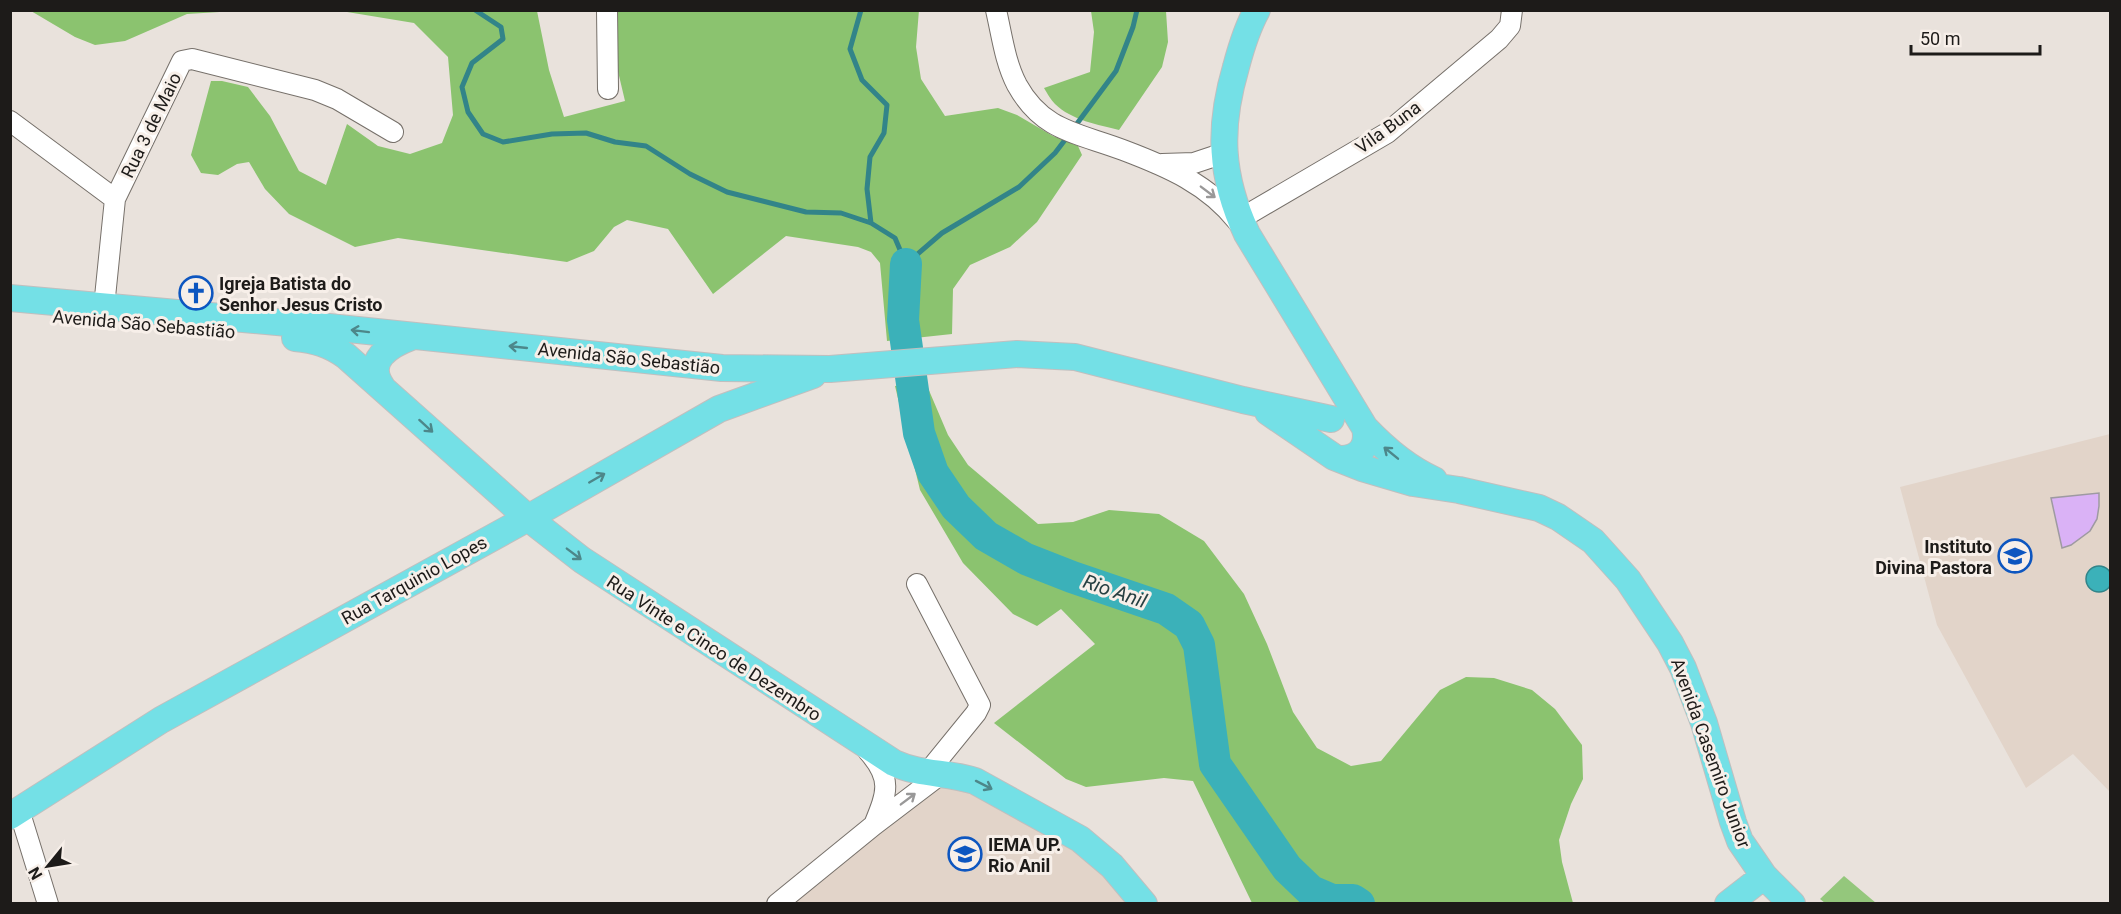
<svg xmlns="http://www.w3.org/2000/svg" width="2121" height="914" font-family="Roboto,sans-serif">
<rect width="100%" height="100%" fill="#e9e2dc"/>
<!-- built -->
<path fill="#e2d4c9" d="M 2110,434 L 2110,792 L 2073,754 L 2026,788 L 1937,625 L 1900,487 Z
M 943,787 L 963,788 L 1067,843 L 1096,864 L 1129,904 L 788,904 L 928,790 Z"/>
<!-- green -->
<path fill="#94c77c" d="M 1844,876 L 1876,903 L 1825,903 L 1820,899 Z"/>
<!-- forest -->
<path fill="#8bc36f" d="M 919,10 L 916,47 L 921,79 L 945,116 L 998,108 L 1017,115 L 1053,136 L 1078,146 L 1082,155 L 1037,222 L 1010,247 L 970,265 L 953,289 L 952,334 L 887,341 L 880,263 L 871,252 L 858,247 L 786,236 L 713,294 L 668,229 L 627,220 L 614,227 L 594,251 L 567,262 L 398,238 L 355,247 L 289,214 L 265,189 L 249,162 L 237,164 L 218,175 L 201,173 L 191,155 L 211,81 L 222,81 L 248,87 L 270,116 L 299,171 L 326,185 L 347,124 L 378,146 L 410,154 L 442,143 L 453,115 L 448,57 L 414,23 L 341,11 L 537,11 L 549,70 L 564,117 L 625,101 L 616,63 L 618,11 Z
M 31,11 L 236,11 L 187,14 L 125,41 L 95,45 L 75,37 Z
M 1091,11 L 1166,11 L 1168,42 L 1162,67 L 1119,130 C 1099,125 1071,120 1055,104 C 1051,100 1047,93 1044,88 L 1090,72 L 1094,32 Z
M 925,381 L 948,435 L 968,465 L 1038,524 L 1073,522 L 1109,510 L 1159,514 L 1204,541 L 1244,594 L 1267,644 L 1293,712 L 1317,748 L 1351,766 L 1381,761 L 1440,690 L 1466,677 L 1494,678 L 1532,690 L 1555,709 L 1582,745 L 1583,779 L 1571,804 L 1559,840 L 1562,862 L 1573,903 L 1252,903 L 1193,781 L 1164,778 L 1086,787 L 1066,779 L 994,723 L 1095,644 L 1061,609 L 1037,626 L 1013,614 L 963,563 L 920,490 L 895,386 Z"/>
<!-- water -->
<path fill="#3bb1b9" stroke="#328489" stroke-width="1.5" d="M2086 579a13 13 0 1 1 26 0a13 13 0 1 1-26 0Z"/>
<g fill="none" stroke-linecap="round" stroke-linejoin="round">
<!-- stream -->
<path stroke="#328489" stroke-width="5" d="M 475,10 L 501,27 L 503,39 L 472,63 L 462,87 L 468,112 L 483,134 L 503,142 L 552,134 L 586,133 L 615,142 L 646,146 L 690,174 L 727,192 L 806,212 L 841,213 L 871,223 L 895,238 L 906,264 L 942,233 L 1019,187 L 1055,153 L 1068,136
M 861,10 L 850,49 L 862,80 L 887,105 L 884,133 L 870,157 L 867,189 L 871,223
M 1073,129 L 1116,71 L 1133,27 L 1137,10"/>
<!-- river -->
<path stroke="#3bb1b9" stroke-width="32" d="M 906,264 L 903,320 L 919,433 L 933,473 L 956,507 L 986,536 L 1026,559 L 1072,577 L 1166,609 L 1189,625 L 1199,645 L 1215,764 L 1287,868 L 1311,891 L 1332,900 L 1353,900 L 1359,904"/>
</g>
<!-- building -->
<path fill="#dab2f6" stroke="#9e9aa1" stroke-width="1.5" d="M 2099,493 L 2099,506 L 2097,519 L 2090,531 L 2071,545 L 2062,548 L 2051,498 Z"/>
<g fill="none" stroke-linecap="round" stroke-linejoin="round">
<!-- minor casing -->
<g stroke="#76706a" stroke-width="22">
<path id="minor" d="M 607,10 L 608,89
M 996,10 C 1002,36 1005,62 1017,85 C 1043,132 1079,133 1123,150 C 1168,167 1208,184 1238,222
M 10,121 L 115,199
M 1162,164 L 1194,163 L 1224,153
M 1240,219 L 1387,133 L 1499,39 L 1510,26 L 1512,10
M 104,307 L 115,199 L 182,61 L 192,59 L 315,90 L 337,99 L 393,132
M 917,584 L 980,705 L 976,713 L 928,772
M 868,751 C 893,779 887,793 874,825
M 19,810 L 48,904
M 777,904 L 874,825 L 941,774"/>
</g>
<!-- major casing -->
<g stroke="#c0bfbf" stroke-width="28">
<path id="major" d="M 1257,10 C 1247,28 1241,48 1236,67 C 1218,128 1220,176 1247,234 L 1365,428 C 1369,446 1360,458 1342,459
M 10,298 L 310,325 L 722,368 L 830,369 L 1017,354 L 1075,357 L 1243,400 L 1331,419
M 295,338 C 315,340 329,344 346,356 L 528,518 L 582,560 L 894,763 C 920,775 948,772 975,781 L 1080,839 L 1112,866 L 1144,904
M 382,387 C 364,361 389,345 411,337
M 1268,412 L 1334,457 L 1362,468 L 1413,483 L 1459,490 L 1539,508 L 1558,517 L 1593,541 L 1628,580 L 1670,643 L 1683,668 L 1704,723 L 1733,822 L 1740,841 L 1764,876 L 1792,904
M 1365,428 C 1385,449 1407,468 1434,480
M 10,816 L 161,720 L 528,518 L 719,409 L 813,375
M 1728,904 L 1764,876"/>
</g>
<!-- minor -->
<use href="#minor" stroke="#fff" stroke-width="20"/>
<!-- major -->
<use href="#major" stroke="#74e0e6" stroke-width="26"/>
</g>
<!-- one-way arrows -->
<defs><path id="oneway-shaft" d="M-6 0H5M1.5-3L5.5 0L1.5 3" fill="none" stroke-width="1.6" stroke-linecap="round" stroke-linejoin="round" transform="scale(1.5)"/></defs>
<g stroke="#999898">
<use href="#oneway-shaft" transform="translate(1208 192) rotate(37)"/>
<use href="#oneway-shaft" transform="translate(908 799) rotate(-37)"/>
</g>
<g stroke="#4d878a">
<use href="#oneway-shaft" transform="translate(360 331) rotate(-173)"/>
<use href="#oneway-shaft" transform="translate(518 347) rotate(-174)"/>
<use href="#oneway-shaft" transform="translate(426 426) rotate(42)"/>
<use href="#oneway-shaft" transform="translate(1391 453) rotate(-141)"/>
<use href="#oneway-shaft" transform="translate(597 478) rotate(-30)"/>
<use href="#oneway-shaft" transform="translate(574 554) rotate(37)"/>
<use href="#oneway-shaft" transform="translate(984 785) rotate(27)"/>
</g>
<!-- icons -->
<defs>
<g id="church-ring" transform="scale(1.725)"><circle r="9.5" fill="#f7efe9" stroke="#0d56c0" stroke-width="1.5"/><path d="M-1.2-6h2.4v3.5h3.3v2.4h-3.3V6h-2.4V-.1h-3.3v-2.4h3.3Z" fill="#0d56c0"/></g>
<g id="school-ring" transform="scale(1.725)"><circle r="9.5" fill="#f7efe9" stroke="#0d56c0" stroke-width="1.5"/><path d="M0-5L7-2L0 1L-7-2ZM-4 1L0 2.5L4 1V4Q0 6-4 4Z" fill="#0d56c0"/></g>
<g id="university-ring" transform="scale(1.725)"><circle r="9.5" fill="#f7efe9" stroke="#0d56c0" stroke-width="1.5"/><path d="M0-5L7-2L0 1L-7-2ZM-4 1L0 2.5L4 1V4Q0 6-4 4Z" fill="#0d56c0"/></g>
</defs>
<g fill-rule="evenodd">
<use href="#church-ring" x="196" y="293"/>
<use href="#school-ring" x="2015" y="556"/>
<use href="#university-ring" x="965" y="854"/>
</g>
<g text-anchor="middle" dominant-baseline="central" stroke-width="6" stroke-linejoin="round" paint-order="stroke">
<!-- street labels -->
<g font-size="18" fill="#1d1b19" stroke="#f7efe9">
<text transform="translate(151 125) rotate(-64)">Rua 3 de Maio</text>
<text transform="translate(1388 127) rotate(-36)">Vila Buna</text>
<text transform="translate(144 324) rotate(5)">Avenida São Sebastião</text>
<text transform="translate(629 358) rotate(6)">Avenida São Sebastião</text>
<text transform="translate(414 580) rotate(-29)">Rua Tarquinio Lopes</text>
<text transform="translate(714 648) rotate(33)">Rua Vinte e Cinco de Dezembro</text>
<text transform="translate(1711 753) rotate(70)">Avenida Casemiro Junior</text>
</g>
<!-- poi labels -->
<g font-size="18" font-weight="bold" fill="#1d1b19" stroke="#f7efe9" text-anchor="start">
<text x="219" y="283">Igreja Batista do<tspan x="219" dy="21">Senhor Jesus Cristo</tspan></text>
<text x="1992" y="546" text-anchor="end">Instituto<tspan x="1992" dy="21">Divina Pastora</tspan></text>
<text x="988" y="844">IEMA UP.<tspan x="988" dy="21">Rio Anil</tspan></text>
</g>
<!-- water labels -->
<g font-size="20" font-style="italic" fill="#274042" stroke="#f7efe9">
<text transform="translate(1115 591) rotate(19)">Rio Anil</text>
</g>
</g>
<!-- border -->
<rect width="2121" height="914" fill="none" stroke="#1d1b19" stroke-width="24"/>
<!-- north arrow -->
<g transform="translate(48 866) rotate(240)" stroke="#f7efe9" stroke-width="4.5" paint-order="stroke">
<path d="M0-4.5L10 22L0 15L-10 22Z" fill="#1d1b19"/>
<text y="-9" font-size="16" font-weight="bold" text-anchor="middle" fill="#1d1b19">N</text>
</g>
<!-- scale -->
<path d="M1911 45v9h129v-9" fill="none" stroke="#1d1b19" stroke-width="3"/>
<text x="1920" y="45" font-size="18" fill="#1d1b19" stroke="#f7efe9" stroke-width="4.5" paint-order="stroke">50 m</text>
</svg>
